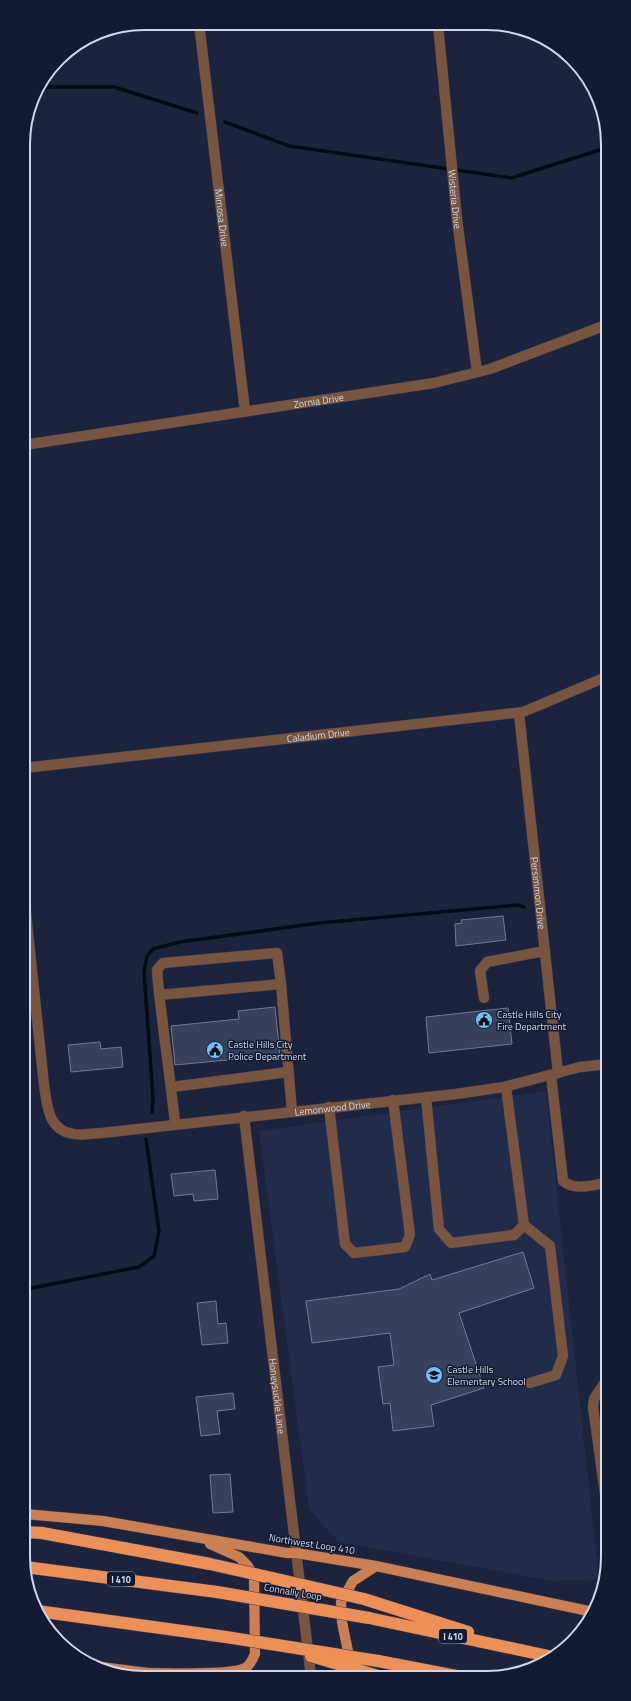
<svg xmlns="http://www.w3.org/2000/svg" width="631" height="1701" font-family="'Titillium Web',sans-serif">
<rect width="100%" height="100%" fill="#1c243d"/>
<!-- built -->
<path fill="#212b4a" d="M 546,1091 L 599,1579 L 553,1581 L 339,1542 L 309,1509 L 259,1131 Z"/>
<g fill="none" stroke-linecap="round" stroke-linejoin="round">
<!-- stream -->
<path stroke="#000d14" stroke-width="3.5" d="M 37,89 L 50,87 L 114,87 L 197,113
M 225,122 L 289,146 L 511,178 L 606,148
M 152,1112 L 153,1097 L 144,972 L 147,956 L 153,949 L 180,942 L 319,923 L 517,905 L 524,907
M 25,1292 L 27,1289 L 139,1267 L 154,1256 L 159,1231 L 146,1139"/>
</g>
<!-- building -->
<path fill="#37415c" stroke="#6e7a98" d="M 503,916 L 506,940 L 456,946 L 455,924 L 462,923 L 461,920 Z
M 275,1007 L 280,1055 L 175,1065 L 171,1026 L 239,1019 L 238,1011 Z
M 508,1008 L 512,1044 L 429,1053 L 426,1017 Z
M 100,1042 L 101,1049 L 121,1047 L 123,1067 L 71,1072 L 68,1045 Z
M 215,1170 L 218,1199 L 194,1201 L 193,1194 L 174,1196 L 171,1174 Z
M 523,1252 L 534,1288 L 459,1313 L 484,1388 L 431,1405 L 434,1426 L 393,1431 L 390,1403 L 383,1404 L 378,1367 L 394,1365 L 390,1333 L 312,1343 L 306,1301 L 399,1289 L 430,1274 L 432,1280 Z
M 216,1301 L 218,1324 L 226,1323 L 228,1343 L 202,1345 L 197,1303 Z
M 233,1393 L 235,1409 L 217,1411 L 220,1434 L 201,1436 L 196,1397 Z
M 230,1474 L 233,1512 L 213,1513 L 210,1475 Z"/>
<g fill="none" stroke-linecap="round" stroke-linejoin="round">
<!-- minor casing -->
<g stroke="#394058" stroke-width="11">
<g id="minor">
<path id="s1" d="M 199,23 L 245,411"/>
<path id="s2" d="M 438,25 L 457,219 L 477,372"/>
<path id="s3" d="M 24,445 L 434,383 L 490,369 L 606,325"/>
<path id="s4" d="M 519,713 L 558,1073"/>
<path id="s5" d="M 24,768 L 523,712 L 606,677"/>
<path id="s6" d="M 24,894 L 44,1085 C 47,1105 48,1131 74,1134 C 82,1136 93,1133 102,1133 L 456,1094 L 504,1087 L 580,1067 L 607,1064"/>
<path d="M 281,984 L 292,1111"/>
<path d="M 159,995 L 281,984 L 277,953 L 163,963 L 157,970 C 161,1021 170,1072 175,1124"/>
<path d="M 484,998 L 480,971 L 487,962 L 545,951"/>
<path d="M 551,1075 L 563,1181 C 574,1190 588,1186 601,1184"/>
<path d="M 172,1087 L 288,1072"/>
<path d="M 426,1097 L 439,1229 L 451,1243 L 514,1235 L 524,1225 L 506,1087"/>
<path d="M 329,1107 L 345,1244 L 354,1253 L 405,1247 L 410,1235 L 393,1100"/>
<path id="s7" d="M 244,1116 L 311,1676"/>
<path d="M 524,1225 L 550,1246 L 563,1356 L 556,1375 L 530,1383"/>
<path d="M 607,1508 L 593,1407 L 594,1399 L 607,1379"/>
</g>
</g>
<!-- major casing -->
<g stroke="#394058" stroke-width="11">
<path id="major" d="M 25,1514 L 103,1521 L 287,1553 L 296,1553 L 376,1566 L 593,1612
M 93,1666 L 156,1674
M 149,1673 C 170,1673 229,1676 245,1668 C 250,1665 253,1659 255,1654 L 254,1576 L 247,1565 L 239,1557 L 210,1544
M 353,1676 L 342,1622 L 341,1602 L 353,1581 L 376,1566"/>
</g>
<!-- highway casing -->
<g stroke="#394058" stroke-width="13">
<path id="highway" d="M 25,1532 L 42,1533 L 210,1564
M 25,1567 L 217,1592
M 364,1599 L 468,1632
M 37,1611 L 226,1637
M 369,1618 L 553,1657
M 378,1661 L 456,1676"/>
</g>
<!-- minor -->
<use href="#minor" stroke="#79543e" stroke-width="10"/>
<!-- major -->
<use href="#major" stroke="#cc7f51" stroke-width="10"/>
<!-- highway -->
<use href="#highway" stroke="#ed9057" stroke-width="12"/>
<!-- highway-bridge casing -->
<g stroke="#394058" stroke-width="13" stroke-linecap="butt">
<path id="highway-bridge" d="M 210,1564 L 364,1599
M 217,1592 L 369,1618
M 226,1637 L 378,1661
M 311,1656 L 378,1676"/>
</g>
<!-- highway-bridge -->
<use href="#highway-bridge" stroke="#ed9057" stroke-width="12"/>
</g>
<!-- icons -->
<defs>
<g id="civic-disc" transform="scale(0.9)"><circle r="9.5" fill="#6ec2f3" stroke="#131b33"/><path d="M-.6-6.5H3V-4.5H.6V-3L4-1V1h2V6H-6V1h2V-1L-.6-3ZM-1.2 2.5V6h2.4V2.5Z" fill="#111"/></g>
<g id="school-disc" transform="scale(0.9)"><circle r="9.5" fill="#6ec2f3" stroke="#131b33"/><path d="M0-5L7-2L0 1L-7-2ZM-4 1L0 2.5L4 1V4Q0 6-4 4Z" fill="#111"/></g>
</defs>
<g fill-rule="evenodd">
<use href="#civic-disc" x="484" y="1020"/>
<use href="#civic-disc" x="215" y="1050"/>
<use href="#school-disc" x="434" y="1375"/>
</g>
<g text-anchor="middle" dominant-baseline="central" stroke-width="3" stroke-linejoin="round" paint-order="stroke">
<!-- shield labels -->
<g fill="#131b33" stroke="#979eb1" stroke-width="1">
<rect x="107" y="1572" width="28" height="14" rx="3"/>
<rect x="439" y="1629" width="28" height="14" rx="3"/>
</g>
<g font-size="9" font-weight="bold" fill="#cfd6e7">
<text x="121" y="1579">I 410</text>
<text x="453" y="1636">I 410</text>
</g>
<!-- street labels -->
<g font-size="10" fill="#cfd6e7" stroke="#131b33">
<text stroke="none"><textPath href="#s2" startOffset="175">Wisteria Drive</textPath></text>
<text stroke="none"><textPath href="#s1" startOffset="196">Mimosa Drive</textPath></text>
<text stroke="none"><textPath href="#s3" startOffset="298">Zornia Drive</textPath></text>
<text stroke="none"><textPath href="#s5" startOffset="296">Caladium Drive</textPath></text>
<text stroke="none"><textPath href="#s4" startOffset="181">Persimmon Drive</textPath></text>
<text stroke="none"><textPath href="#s6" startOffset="515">Lemonwood Drive</textPath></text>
<text stroke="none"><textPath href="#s7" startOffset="282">Honeysuckle Lane</textPath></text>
<text transform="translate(312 1544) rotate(9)">Northwest Loop 410</text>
<text transform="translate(293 1592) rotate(10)">Connally Loop</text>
</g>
<!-- poi labels -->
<g font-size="10" fill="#cfd6e7" stroke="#131b33" text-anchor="start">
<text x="497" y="1014">Castle Hills City<tspan x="497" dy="12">Fire Department</tspan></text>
<text x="228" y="1044">Castle Hills City<tspan x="228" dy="12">Police Department</tspan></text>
<text x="447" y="1369">Castle Hills<tspan x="447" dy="12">Elementary School</tspan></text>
</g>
</g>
<!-- crop -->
<path d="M0 0H631V1701H0ZM144 30H487A114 114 0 0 1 601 144V1557A114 114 0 0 1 487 1671H144A114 114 0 0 1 30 1557V144A114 114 0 0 1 144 30Z" fill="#131b33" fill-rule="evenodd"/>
<path fill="none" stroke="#cfd6e7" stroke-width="2" d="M144 30H487A114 114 0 0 1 601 144V1557A114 114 0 0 1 487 1671H144A114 114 0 0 1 30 1557V144A114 114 0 0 1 144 30Z"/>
</svg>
